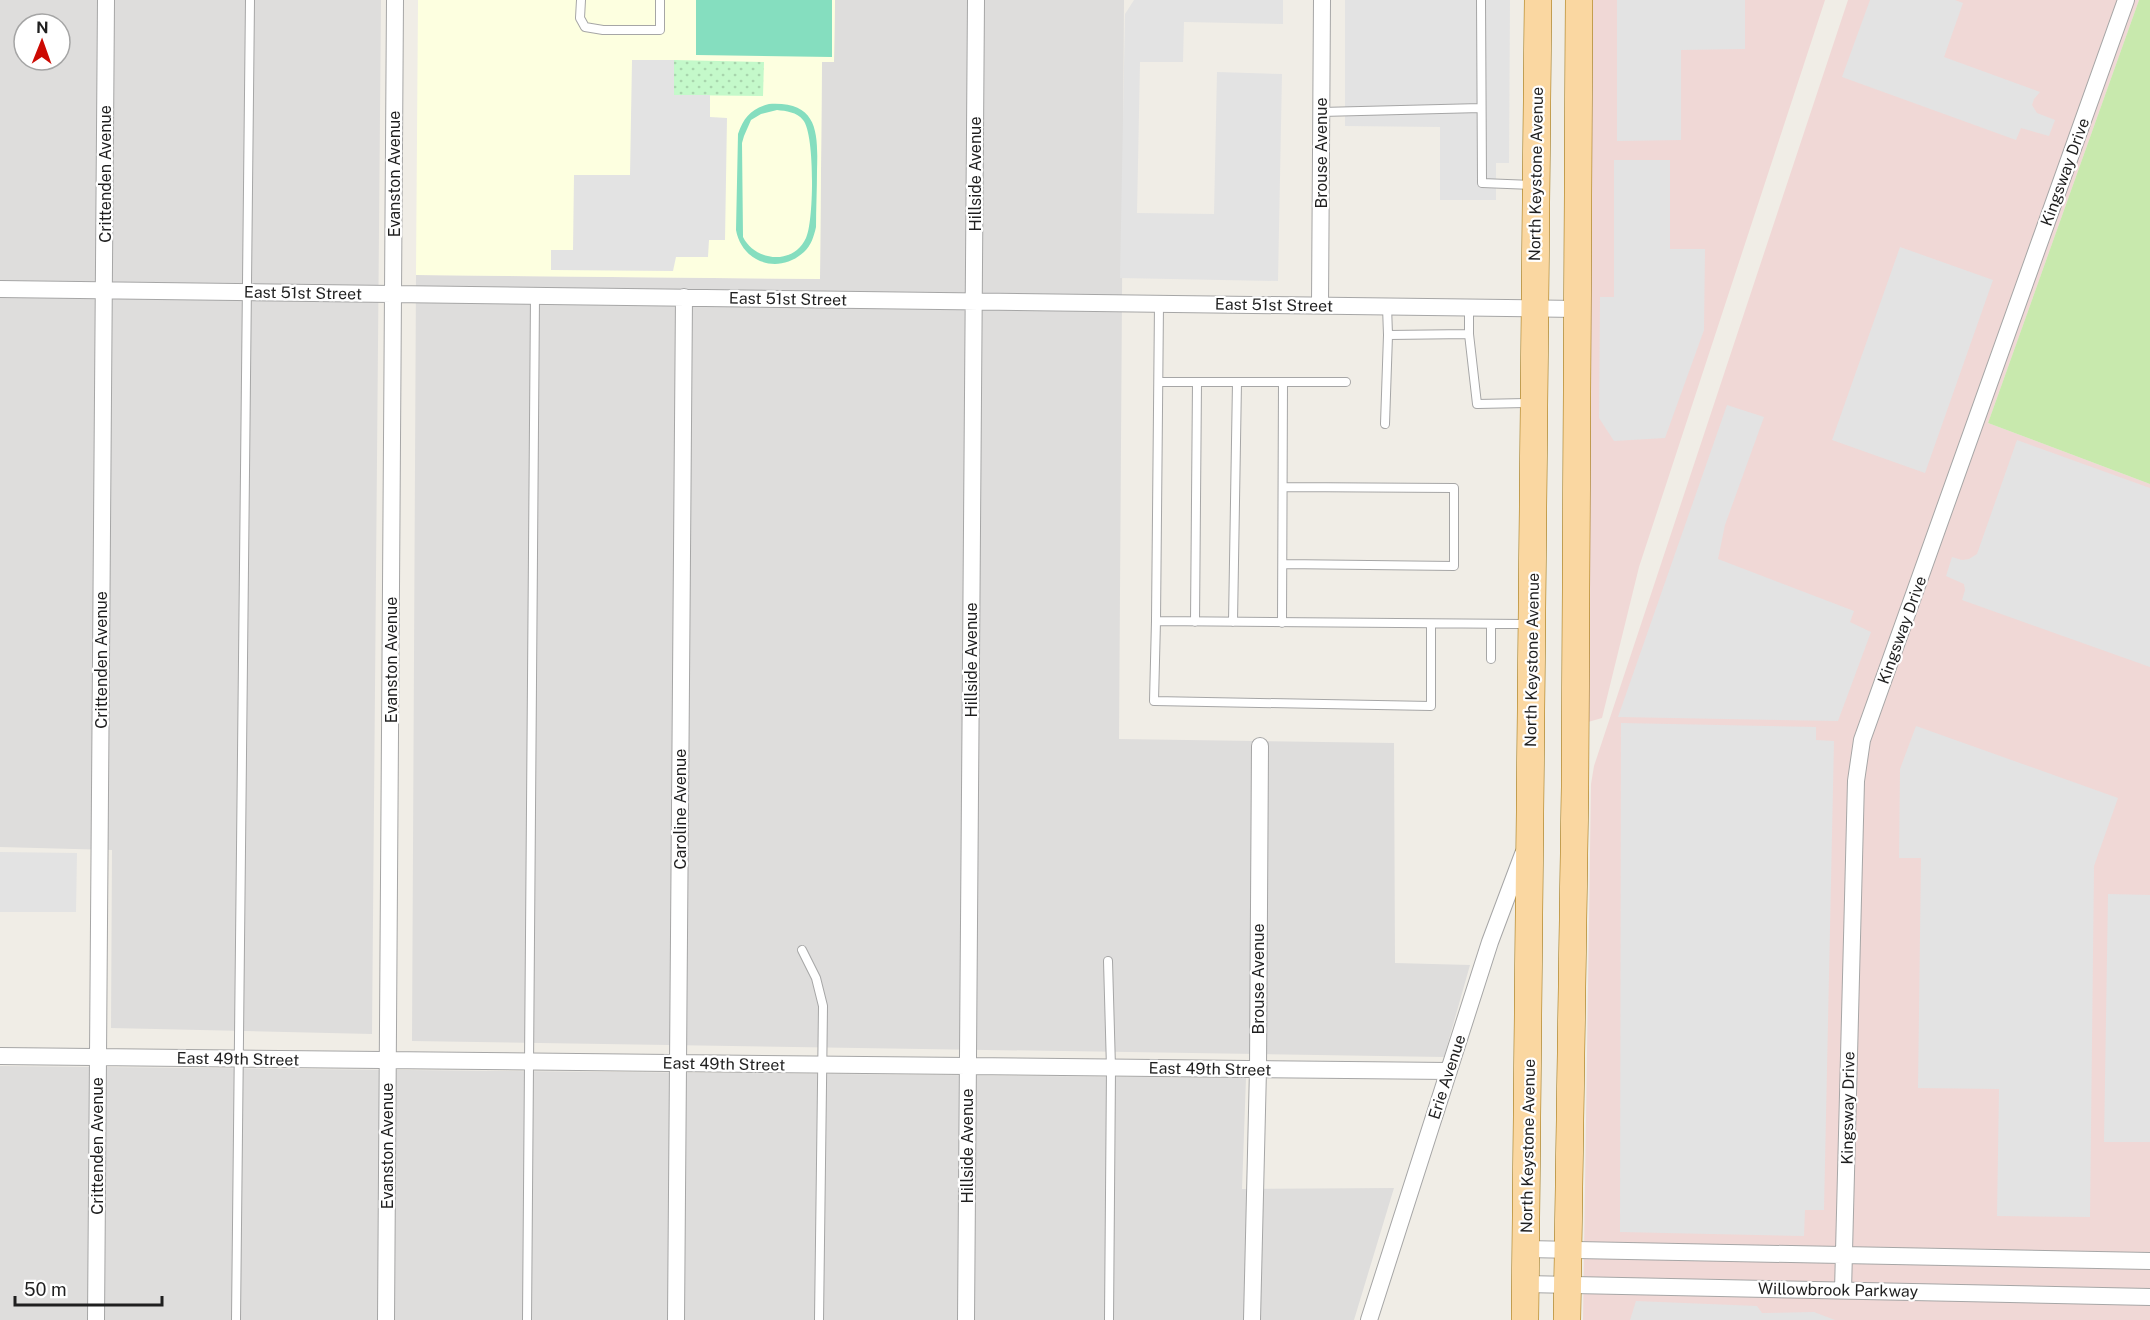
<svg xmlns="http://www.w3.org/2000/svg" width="2150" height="1320" font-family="'Public Sans',sans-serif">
<defs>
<pattern id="park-dots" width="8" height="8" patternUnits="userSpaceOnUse" patternTransform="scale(1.5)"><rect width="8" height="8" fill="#c4f9ca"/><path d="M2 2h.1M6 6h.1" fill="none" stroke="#a8d5ad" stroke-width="1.8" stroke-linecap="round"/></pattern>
</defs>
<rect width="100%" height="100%" fill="#f0ede6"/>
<!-- residential -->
<path fill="#dedddc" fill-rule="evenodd" d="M 0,0 L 381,0 L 372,1034 L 111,1028 L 112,850 L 0,847 ZM 24,24 L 60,24 L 60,60 L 24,60 Z
M 835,0 L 1124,0 L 1119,739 L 1394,743 L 1395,963 L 1470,965 L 1444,1057 L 412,1041 L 416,275 L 820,279 L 822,62 L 834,61 Z
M 0,1066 L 1246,1078 L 1242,1189 L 1394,1188 L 1354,1320 L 0,1320 Z"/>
<!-- commercial -->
<path fill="#f0d8d6" d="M 1593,0 L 1825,0 L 1639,567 L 1602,718 L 1588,722 Z
M 1848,0 L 2139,0 L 1988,423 L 2150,484 L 2150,1320 L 1583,1320 L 1591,784 L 1594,766 Z"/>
<!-- education -->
<path fill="#fdffe0" d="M 418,0 L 835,0 L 834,62 L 822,62 L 820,279 L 416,275 Z"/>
<!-- grass -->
<path fill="#c8e9ad" d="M 2139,0 L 2150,0 L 2150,484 L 1988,423 Z"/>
<!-- park -->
<path fill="url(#park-dots)" d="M 674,60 L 764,62 L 763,96 L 673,95 Z"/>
<!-- pitch -->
<path fill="#85debf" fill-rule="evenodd" d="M 696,0 L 832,0 L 832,57 L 696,55 Z
M 769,104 C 819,101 818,134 817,171 C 817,190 816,208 816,227 C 814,236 811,246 804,252 C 779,275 742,263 736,230 L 738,134 C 744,117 751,109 769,104 ZM 777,110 C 786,111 797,112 803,120 C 815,133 814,222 806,238 C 793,266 755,261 743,237 L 742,143 L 744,136 L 751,120 L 761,114 Z"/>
<!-- parking -->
<path fill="#e3e3e3" d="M 1134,0 L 1283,0 L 1283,24 L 1184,22 L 1183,62 L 1140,62 L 1137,213 L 1214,214 L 1217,72 L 1282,74 L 1278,281 L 1120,278 L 1125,14 Z
M 1345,0 L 1510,0 L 1509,163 L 1496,163 L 1496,200 L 1440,200 L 1440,127 L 1345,126 Z
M 1617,0 L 1745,0 L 1745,49 L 1681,50 L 1681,140 L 1617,141 Z
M 1870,0 L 1955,0 L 1963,3 L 1944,57 L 2040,92 L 2034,99 L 2032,105 L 2037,113 L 2055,120 L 2049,136 L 2021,128 L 2016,140 L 1842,77 Z
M 632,60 L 674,60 L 674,95 L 710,95 L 710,117 L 727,118 L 725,240 L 709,240 L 708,257 L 676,257 L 673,271 L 551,270 L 551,250 L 573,250 L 574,175 L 630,175 Z
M 1614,160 L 1670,160 L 1670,249 L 1705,249 L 1704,330 L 1665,438 L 1614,441 L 1599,418 L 1600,297 L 1614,297 Z
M 1900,247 L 1993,280 L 1925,473 L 1832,440 Z
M 1727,405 L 1764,417 L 1725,525 L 1718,559 L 1854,611 L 1850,622 L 1871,632 L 1838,721 L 1618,717 Z
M 2017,440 L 2150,488 L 2150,667 L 1962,600 L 1965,590 L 1964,584 L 1946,576 L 1952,557 L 1962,560 L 1969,559 L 1977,554 Z
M 1621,723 L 1816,727 L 1816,740 L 1834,741 L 1824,1210 L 1805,1210 L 1804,1236 L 1620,1232 Z
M 1916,726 L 2118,798 L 2094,866 L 2090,1217 L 1997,1216 L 1999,1089 L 1918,1088 L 1921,858 L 1899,858 L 1900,769 Z
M 0,852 L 77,853 L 76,912 L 0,912 Z
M 2108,894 L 2150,895 L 2150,1142 L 2104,1142 Z
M 1636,1301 L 1757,1306 L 1762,1313 L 1814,1312 L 1835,1320 L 1630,1320 Z"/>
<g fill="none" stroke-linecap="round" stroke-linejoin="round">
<!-- service casing -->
<g stroke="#a6a6a6" stroke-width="10">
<path id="service" d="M 581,0 L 580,18 L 585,27 L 603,30 L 660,30 L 660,0
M 1481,0 L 1482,183 L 1533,185
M 1321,112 L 1481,108
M 1387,306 L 1388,335
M 1469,307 L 1469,334
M 1159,382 L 1346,382
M 1385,424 L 1388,335 L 1469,334 L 1477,404 L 1530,403
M 1283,564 L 1454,566 L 1454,488 L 1283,487
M 1156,621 L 1159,304
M 1195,622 L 1197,382
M 1233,622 L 1237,382
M 1282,623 L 1283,382
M 1431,625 L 1431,706 L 1154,701 L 1156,621 L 1529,624
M 1491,659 L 1491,625
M 802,950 L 816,978 L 823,1006 L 819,1320
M 1108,961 L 1111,1068 L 1109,1320
M 236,1320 L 250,0
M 527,1320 L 535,296"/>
</g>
<!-- minor casing -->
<g stroke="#a6a6a6" stroke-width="18">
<path id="minor" d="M 0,289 L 1577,309
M 1320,305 L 1322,0
M 0,1056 L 1449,1071
M 1526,1249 L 2150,1261
M 1525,1284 L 2150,1297
M 1843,1291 L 1856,781 L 1862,740 L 2126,0
M 96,1320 L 106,0
M 386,1320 L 395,0
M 676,1320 L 684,297
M 966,1320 L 976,0
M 1252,1320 L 1258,1069 L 1260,746
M 1369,1320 L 1490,942 L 1523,854"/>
</g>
<!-- primary casing -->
<g stroke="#986c02" stroke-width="28">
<path id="primary" d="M 1525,1320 L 1538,0
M 1567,1320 L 1575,787 L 1579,0"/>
</g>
<!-- service -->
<use href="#service" stroke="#fff" stroke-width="8"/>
<!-- minor -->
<use href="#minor" stroke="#fff" stroke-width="16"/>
<!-- primary -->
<use href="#primary" stroke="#fad7a1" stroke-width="27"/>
</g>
<g text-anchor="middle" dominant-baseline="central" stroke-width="4.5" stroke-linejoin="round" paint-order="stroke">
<!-- street labels -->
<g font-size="16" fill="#1f1f1f" stroke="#fff">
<text transform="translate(1321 153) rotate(-90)">Brouse Avenue</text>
<text transform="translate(2065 172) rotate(-70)">Kingsway Drive</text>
<text transform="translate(105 174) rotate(-90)">Crittenden Avenue</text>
<text transform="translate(394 174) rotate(-90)">Evanston Avenue</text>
<text transform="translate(975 174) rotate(-90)">Hillside Avenue</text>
<text transform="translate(1536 174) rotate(-89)">North Keystone Avenue</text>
<text transform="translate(303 293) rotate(1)">East 51st Street</text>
<text transform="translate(788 299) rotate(1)">East 51st Street</text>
<text transform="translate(1274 305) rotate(1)">East 51st Street</text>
<text transform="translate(1902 630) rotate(-70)">Kingsway Drive</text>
<text transform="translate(101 660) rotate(-90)">Crittenden Avenue</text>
<text transform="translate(391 660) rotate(-90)">Evanston Avenue</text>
<text transform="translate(971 660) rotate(-90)">Hillside Avenue</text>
<text transform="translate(1532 660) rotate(-89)">North Keystone Avenue</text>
<text transform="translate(680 809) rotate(-90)">Caroline Avenue</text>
<text transform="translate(1258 979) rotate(-90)">Brouse Avenue</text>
<text transform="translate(238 1059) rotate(1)">East 49th Street</text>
<text transform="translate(724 1064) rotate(1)">East 49th Street</text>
<text transform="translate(1210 1069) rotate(1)">East 49th Street</text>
<text transform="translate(1447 1077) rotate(-72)">Erie Avenue</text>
<text transform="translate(1848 1108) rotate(-89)">Kingsway Drive</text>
<text transform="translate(97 1146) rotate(-90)">Crittenden Avenue</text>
<text transform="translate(387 1146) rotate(-90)">Evanston Avenue</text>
<text transform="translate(967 1146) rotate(-90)">Hillside Avenue</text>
<text transform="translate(1528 1146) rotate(-89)">North Keystone Avenue</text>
<text transform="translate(1838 1290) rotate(1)">Willowbrook Parkway</text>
</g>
</g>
<!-- north arrow -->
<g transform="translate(42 42) rotate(1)"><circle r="28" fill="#ffffff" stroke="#a5a5a5" stroke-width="1.5"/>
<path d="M0-4.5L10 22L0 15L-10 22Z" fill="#cc0a03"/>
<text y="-9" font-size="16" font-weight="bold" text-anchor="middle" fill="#1f1f1f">N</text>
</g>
<!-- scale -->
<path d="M15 1296v9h147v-9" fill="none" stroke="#1f1f1f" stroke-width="3"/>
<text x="24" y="1296" font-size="18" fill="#1f1f1f" stroke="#ffffff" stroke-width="4.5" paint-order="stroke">50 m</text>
</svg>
